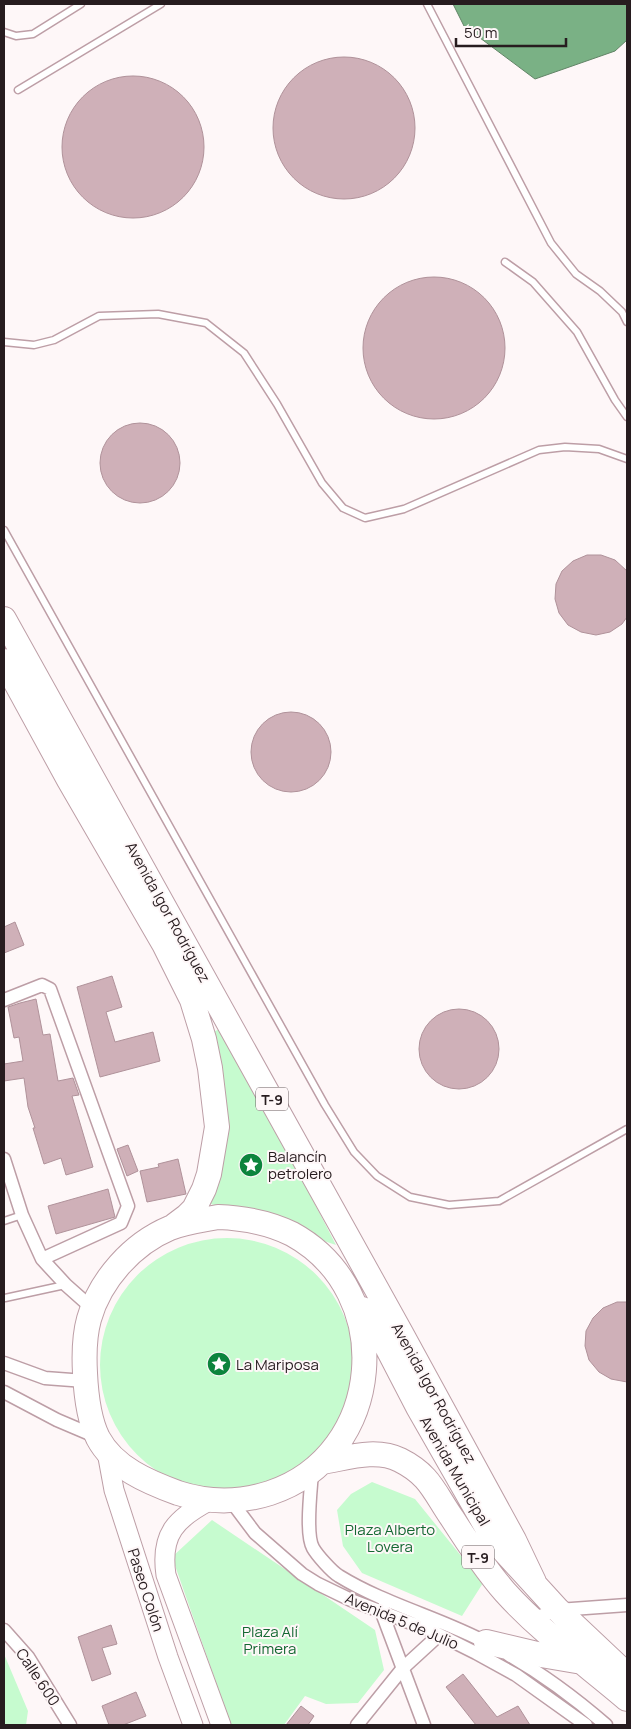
<svg xmlns="http://www.w3.org/2000/svg" width="631" height="1729" font-family="Manrope,sans-serif">
<rect width="100%" height="100%" fill="#fef7f8"/>
<!-- green -->
<path fill="#c6fbcf" d="M 224,1027 L 336,1245 L 208,1203 L 229,1129 L 213,1032 Z
M100 1365a127 127 0 1 1 254 0a127 127 0 1 1-254 0Z
M 372,1482 L 415,1499 L 483,1583 L 462,1616 L 362,1573 L 343,1546 L 337,1510 L 351,1494 Z
M 212,1520 L 375,1630 L 384,1670 L 358,1703 L 326,1704 L 305,1696 L 284,1725 L 231,1725 L 172,1557 Z
M 4,1654 L 28,1711 L 26,1725 L 4,1725 Z"/>
<!-- water -->
<path fill="#7ab185" stroke="#618466" d="M 453,4 L 627,4 L 627,40 L 615,51 L 535,79 L 464,26 Z"/>
<!-- building -->
<path fill="#cfb0b8" stroke="#b0929a" d="M273 128a71 71 0 1 1 142 0a71 71 0 1 1-142 0Z
M62 147a71 71 0 1 1 142 0a71 71 0 1 1-142 0Z
M363 348a71 71 0 1 1 142 0a71 71 0 1 1-142 0Z
M100 463a40 40 0 1 1 80 0a40 40 0 1 1-80 0Z
M 587,555 L 601,555 L 615,560 L 627,571 L 627,617 L 622,624 L 610,632 L 596,635 L 581,632 L 568,625 L 559,613 L 555,599 L 556,584 L 562,571 L 573,561 Z
M251 752a40 40 0 1 1 80 0a40 40 0 1 1-80 0Z
M 15,922 L 24,945 L 4,953 L 4,927 Z
M 112,976 L 122,1007 L 106,1012 L 115,1042 L 153,1032 L 160,1061 L 100,1077 L 77,987 Z
M 36,999 L 43,1035 L 50,1034 L 58,1081 L 73,1078 L 79,1095 L 72,1096 L 93,1167 L 66,1175 L 61,1158 L 44,1164 L 33,1128 L 35,1128 L 28,1107 L 24,1078 L 4,1081 L 4,1064 L 23,1061 L 19,1037 L 14,1038 L 8,1007 L 20,1003 Z
M419 1049a40 40 0 1 1 80 0a40 40 0 1 1-80 0Z
M 128,1145 L 138,1171 L 127,1176 L 117,1149 Z
M 178,1159 L 186,1194 L 147,1202 L 140,1171 L 159,1167 L 158,1164 Z
M 108,1189 L 115,1217 L 56,1234 L 48,1206 Z
M 617,1302 L 627,1302 L 627,1382 L 611,1379 L 599,1372 L 589,1360 L 585,1346 L 586,1331 L 593,1318 L 603,1308 Z
M 111,1625 L 117,1644 L 102,1648 L 111,1674 L 92,1681 L 78,1637 Z
M 463,1674 L 497,1717 L 518,1706 L 530,1725 L 476,1725 L 446,1687 Z
M 136,1692 L 146,1716 L 123,1725 L 109,1725 L 102,1706 Z
M 301,1706 L 314,1716 L 308,1725 L 286,1725 Z"/>
<g fill="none" stroke-linecap="round" stroke-linejoin="round">
<!-- lane casing -->
<g stroke="#bd9ea6" stroke-width="9">
<path id="lane" d="M 427,4 L 551,243 L 576,274 L 600,291 L 622,312 L 627,322
M 4,32 L 16,36 L 33,34 L 81,4
M 18,90 L 161,4
M 505,262 L 533,282 L 577,332 L 615,400 L 627,417
M 4,342 L 34,345 L 54,340 L 99,316 L 158,314 L 206,323 L 244,353 L 277,404 L 322,483 L 343,508 L 365,518 L 404,509 L 539,450 L 565,447 L 599,449 L 627,459
M 4,530 L 325,1105 L 354,1152 L 377,1176 L 410,1197 L 449,1205 L 499,1201 L 627,1129
M 4,1221 L 22,1215
M 5,1298 L 65,1285"/>
</g>
<!-- street casing -->
<g stroke="#bd9ea6" stroke-width="15">
<path id="street" d="M 4,1000 L 42,985 L 50,989 L 128,1206 L 121,1223 L 42,1259
M 4,1159 L 22,1215 L 42,1259 L 66,1285 L 93,1309
M 4,1363 L 45,1378 L 85,1381
M 4,1392 L 57,1420 L 97,1437
M 312,1472 C 311,1489 305,1534 313,1548 C 317,1555 332,1572 339,1576 C 386,1605 441,1618 489,1644
M 231,1501 L 255,1533 L 302,1574 L 318,1584 L 351,1600 L 432,1631 L 476,1653 L 516,1675 L 586,1725
M 383,1608 L 382,1613 L 424,1725
M 531,1619 L 558,1610 L 627,1605
M 4,1630 L 28,1657 L 70,1725
M 509,1655 C 544,1675 576,1699 606,1725
M 357,1725 L 403,1668 L 439,1635"/>
</g>
<!-- secondary casing -->
<g stroke="#bd9ea6" stroke-width="21">
<path id="secondary" d="M 107,1452 L 114,1490 L 168,1657 L 193,1725
M 211,1500 C 176,1518 160,1534 166,1575 L 221,1725"/>
</g>
<!-- highway casing -->
<g stroke="#bd9ea6" stroke-width="26">
<path id="highway" d="M 4,619 L 401,1333 L 514,1540 L 534,1582
M 4,661 L 69,780 L 164,944 L 192,1000 L 204,1039 L 210,1068 L 217,1127 L 209,1174 L 204,1189 L 194,1209 L 187,1216 L 175,1225
M 218,1217 C 244,1218 268,1222 292,1234 C 398,1292 385,1455 270,1493 C 239,1503 209,1503 178,1493 C 148,1482 114,1468 98,1438 C 89,1420 86,1394 85,1373 C 84,1355 84,1337 89,1319 C 100,1280 132,1244 170,1228 C 186,1222 202,1220 218,1217 Z
M 362,1309 L 376,1326 L 418,1407 L 494,1540 L 558,1610 L 627,1675
M 322,1462 C 347,1458 376,1448 400,1460 C 430,1475 434,1492 452,1518 C 468,1543 485,1569 505,1592 C 541,1632 586,1664 627,1699
M 486,1642 L 541,1655 L 582,1662"/>
</g>
<!-- lane -->
<use href="#lane" stroke="#fff" stroke-width="6"/>
<!-- street -->
<use href="#street" stroke="#fff" stroke-width="12"/>
<!-- secondary -->
<use href="#secondary" stroke="#fff" stroke-width="19"/>
<!-- highway -->
<use href="#highway" stroke="#fff" stroke-width="24"/>
</g>
<!-- icons -->
<defs>
<g id="sight-disc" transform="scale(1.25)"><circle r="9.5" fill="#0c843d" stroke="#fef7f8"/><path d="M0-6L1.8-2.2L6-1.7L2.9 1.2L3.7 5.4L0 3.3L-3.7 5.4L-2.9 1.2L-6-1.7L-1.8-2.2Z" fill="#fff"/></g>
</defs>
<g fill-rule="evenodd">
<use href="#sight-disc" x="251" y="1165"/>
<use href="#sight-disc" x="219" y="1364"/>
</g>
<g text-anchor="middle" dominant-baseline="central" stroke-width="4" stroke-linejoin="round" paint-order="stroke">
<!-- shield labels -->
<g fill="#fef7f8" stroke="#685e60" stroke-width="1">
<rect x="256" y="1087.5" width="32" height="23" rx="4"/>
<rect x="462" y="1545.5" width="32" height="23" rx="4"/>
</g>
<g font-size="14" font-weight="bold" fill="#271c1f">
<text x="272" y="1099">T-9</text>
<text x="478" y="1557">T-9</text>
</g>
<!-- street labels -->
<g font-size="15" fill="#271c1f" stroke="#fef7f8">
<text transform="translate(168 912) rotate(61)">Avenida Igor Rodríguez</text>
<text transform="translate(434 1393) rotate(61)">Avenida Igor Rodríguez</text>
<text transform="translate(455 1471) rotate(60)">Avenida Municipal</text>
<text transform="translate(146 1590) rotate(72)">Paseo Colón</text>
<text transform="translate(402 1621) rotate(23)">Avenida 5 de Julio</text>
<text transform="translate(38 1677) rotate(56)">Calle 600</text>
</g>
<!-- poi labels -->
<g font-size="15" fill="#271c1f" stroke="#fef7f8" text-anchor="start">
<text x="268" y="1156">Balancín<tspan x="268" dy="17">petrolero</tspan></text>
<text x="236" y="1364">La Mariposa</text>
</g>
<!-- park labels -->
<g font-size="15" fill="#146832" stroke="#fef7f8">
<text x="390" y="1529">Plaza Alberto<tspan x="390" dy="17">Lovera</tspan></text>
<text x="270" y="1631">Plaza Alí<tspan x="270" dy="17">Primera</tspan></text>
</g>
</g>
<!-- border -->
<rect width="631" height="1729" fill="none" stroke="#271c1f" stroke-width="10"/>
<!-- scale -->
<path d="M456 38v8h110v-8" fill="none" stroke="#271c1f" stroke-width="2.5"/>
<text x="464" y="38" font-size="15" fill="#271c1f" stroke="#fef7f8" stroke-width="4" paint-order="stroke">50 m</text>
</svg>
